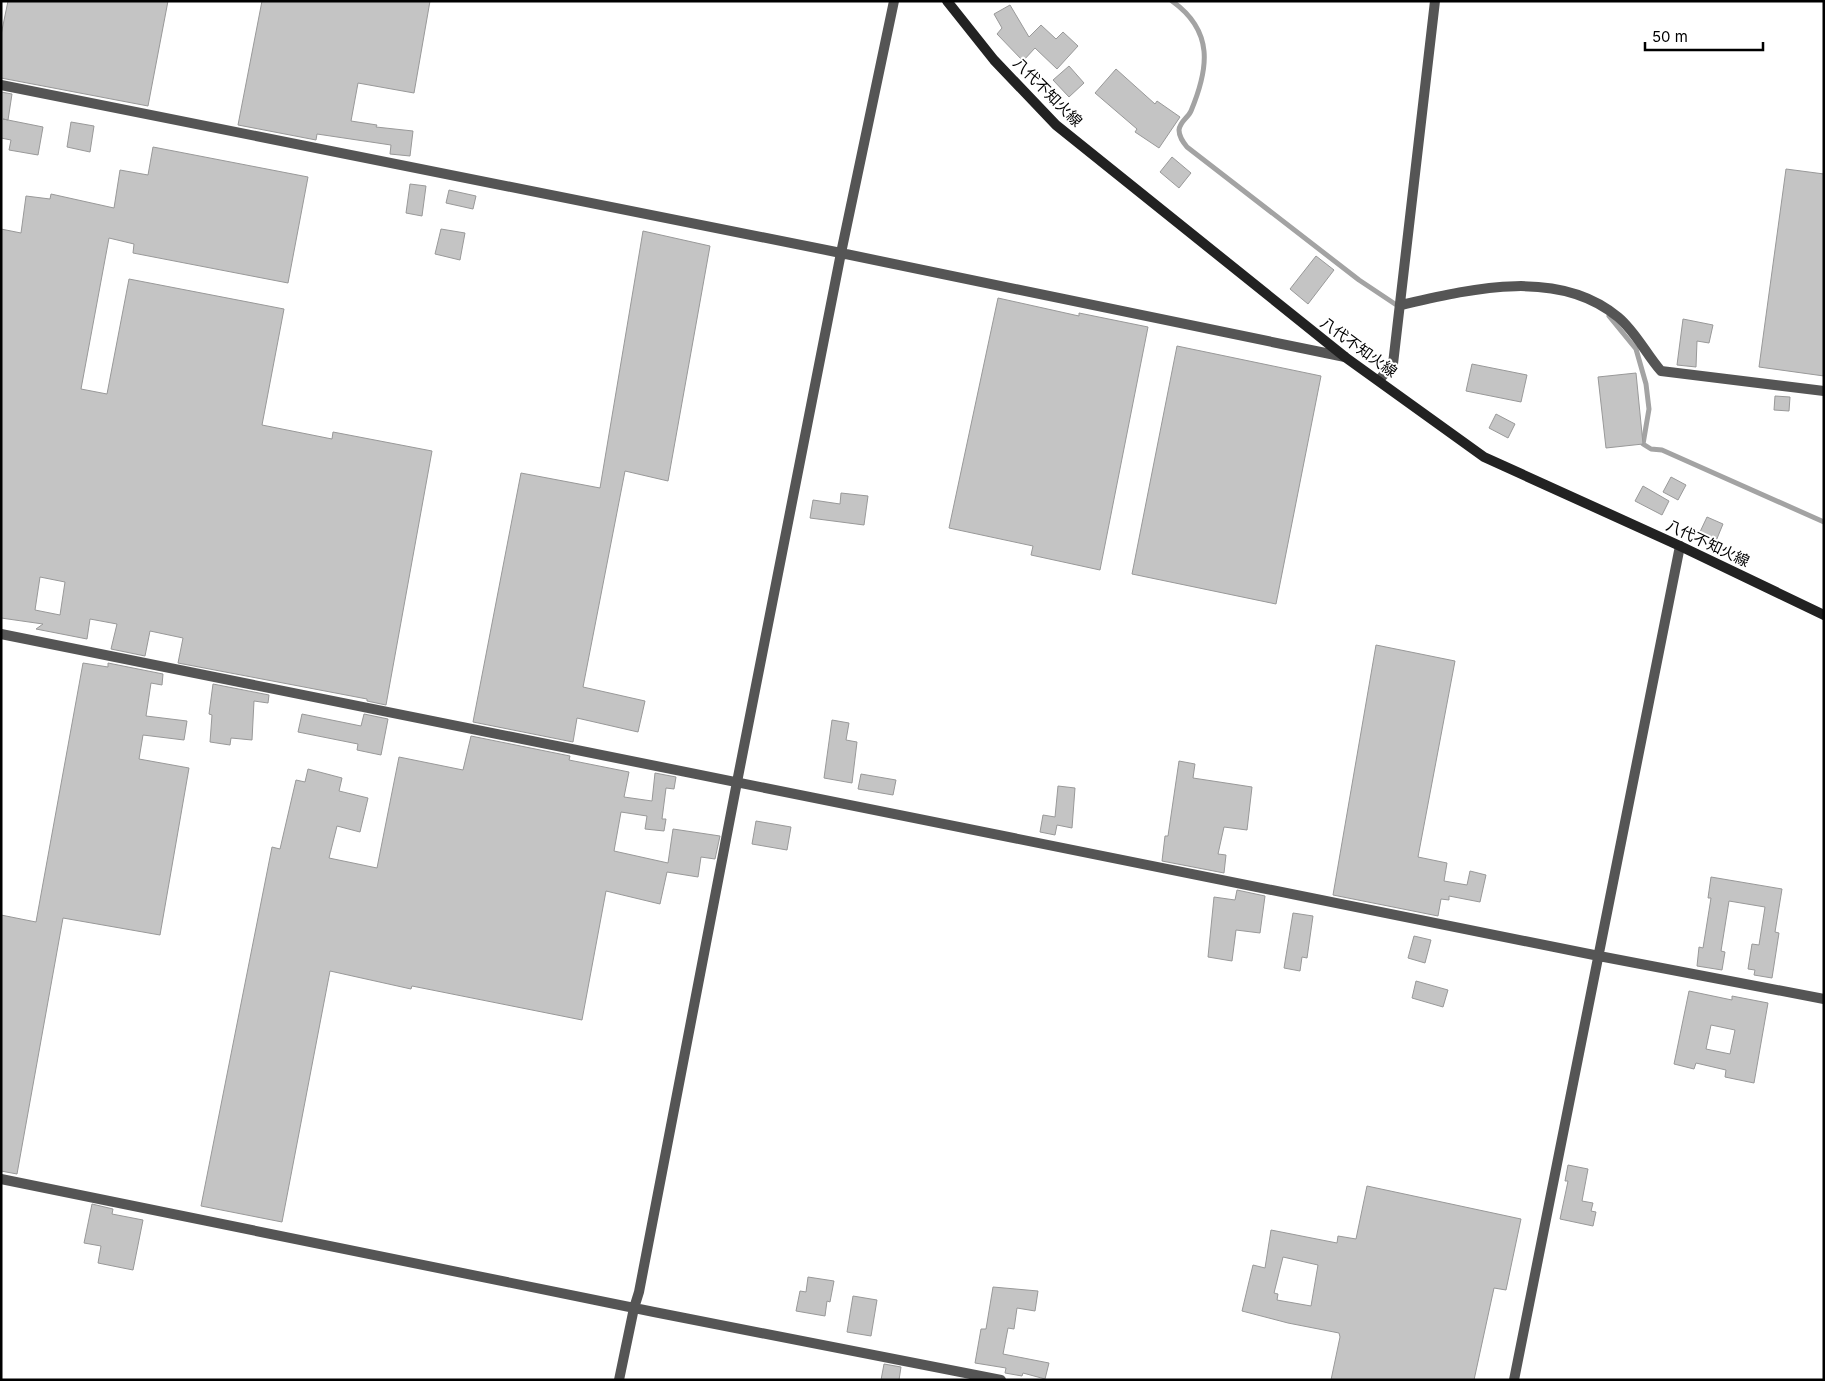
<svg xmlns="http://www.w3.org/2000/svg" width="1825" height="1381" font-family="Inter,'Noto Sans JP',sans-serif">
<rect width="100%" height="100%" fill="#fff"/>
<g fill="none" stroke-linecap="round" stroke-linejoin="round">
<!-- stream -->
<path stroke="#a3a3a3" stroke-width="5" d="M 1172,1 C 1214,31 1209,68 1191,111 C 1188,118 1180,121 1179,130 C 1179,137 1183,142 1187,147 L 1359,280 L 1395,304
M 1609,316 L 1636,349 L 1646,384 L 1649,409 L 1643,444 L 1651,449 L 1662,450 L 1824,522"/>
</g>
<!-- building -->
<path fill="#c4c4c4" stroke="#999" fill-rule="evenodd" d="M 8,1 L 168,1 L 148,106 L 1,78 L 1,35 Z
M 262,1 L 430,1 L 414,93 L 358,83 L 351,121 L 377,125 L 376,127 L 413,131 L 410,156 L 390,154 L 391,145 L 317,134 L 316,140 L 238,125 Z
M 1010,5 L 1029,37 L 1041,25 L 1056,39 L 1063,32 L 1078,46 L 1057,69 L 1035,48 L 1023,61 L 997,34 L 1002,28 L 994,14 Z
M 1069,66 L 1084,83 L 1069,97 L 1053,80 Z
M 1116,69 L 1155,104 L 1157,101 L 1180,117 L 1159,148 L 1135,132 L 1137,129 L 1095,93 Z
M 1,92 L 12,94 L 8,120 L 3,119 L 43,127 L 38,155 L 9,150 L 11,140 L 1,138 Z
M 71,122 L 94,126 L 90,152 L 67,147 Z
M 153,147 L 308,177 L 288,283 L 133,253 L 134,244 L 109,238 L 81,389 L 107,394 L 129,279 L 284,309 L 262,425 L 332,439 L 333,432 L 432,451 L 386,705 L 367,701 L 367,699 L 178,663 L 183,638 L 150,631 L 145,656 L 111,649 L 117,624 L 90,619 L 87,639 L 36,629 L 43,624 L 1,618 L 1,229 L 21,233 L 26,196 L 50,199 L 51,194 L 114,208 L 120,170 L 148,175 ZM 40,577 L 65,582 L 60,615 L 35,610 Z
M 1172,157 L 1191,173 L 1179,188 L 1160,172 Z
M 1786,169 L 1824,174 L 1824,376 L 1759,367 Z
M 410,184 L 426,186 L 422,216 L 406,213 Z
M 449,190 L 476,196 L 473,209 L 446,203 Z
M 441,229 L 465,233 L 460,260 L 435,254 Z
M 643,231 L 710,246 L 668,481 L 625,471 L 583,687 L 645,701 L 638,732 L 577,718 L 573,742 L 473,722 L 521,473 L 600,488 Z
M 1316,256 L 1334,270 L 1308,304 L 1290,289 Z
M 998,298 L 1079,316 L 1079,313 L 1148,327 L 1100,570 L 1031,555 L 1033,546 L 949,528 Z
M 1683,319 L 1713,325 L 1709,343 L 1697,341 L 1696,367 L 1677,365 Z
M 1177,346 L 1321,376 L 1276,604 L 1132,574 Z
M 1472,364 L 1527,375 L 1521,402 L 1466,391 Z
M 1636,373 L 1643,444 L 1606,448 L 1598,377 Z
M 1775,396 L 1790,397 L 1789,411 L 1774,410 Z
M 1496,414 L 1515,424 L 1508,438 L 1489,428 Z
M 1671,477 L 1686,485 L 1678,500 L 1663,492 Z
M 1643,486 L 1669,501 L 1662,515 L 1635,501 Z
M 841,493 L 868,496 L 864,525 L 810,518 L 813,500 L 840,504 Z
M 1707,517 L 1723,524 L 1716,541 L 1699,534 Z
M 1376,645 L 1455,661 L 1418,857 L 1447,863 L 1444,881 L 1467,885 L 1470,871 L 1486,875 L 1480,902 L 1449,896 L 1449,900 L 1441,899 L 1438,916 L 1333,895 Z
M 83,663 L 108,667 L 108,663 L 163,674 L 162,685 L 151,683 L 146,716 L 187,721 L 184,740 L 143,735 L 139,759 L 189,768 L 160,935 L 63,918 L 17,1174 L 1,1171 L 1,915 L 36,922 Z
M 213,684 L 269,695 L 268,703 L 254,701 L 252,740 L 231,738 L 230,745 L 210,742 L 212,715 L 209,714 Z
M 302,714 L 361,726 L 364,714 L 388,719 L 381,755 L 357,750 L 358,744 L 298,732 Z
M 832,720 L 849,723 L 846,740 L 857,742 L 852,783 L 824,778 Z
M 471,736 L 570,756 L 569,760 L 629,772 L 624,797 L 652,801 L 655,773 L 676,777 L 674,789 L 666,788 L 662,819 L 666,819 L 664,831 L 645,829 L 647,816 L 621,812 L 614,851 L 668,863 L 673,829 L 720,836 L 715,859 L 701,857 L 698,877 L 667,872 L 660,904 L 606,891 L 582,1020 L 412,986 L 411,989 L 330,971 L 282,1222 L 201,1206 L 272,847 L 280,849 L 296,780 L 305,782 L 308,769 L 342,778 L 339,791 L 368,798 L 360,832 L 337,826 L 329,858 L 377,868 L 399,757 L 463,770 Z
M 1179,761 L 1195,764 L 1193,778 L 1252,787 L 1247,830 L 1224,827 L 1218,854 L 1226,855 L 1224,873 L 1162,861 L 1165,836 L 1168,836 Z
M 861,774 L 896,780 L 893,795 L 858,789 Z
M 1058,786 L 1075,788 L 1072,828 L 1057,825 L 1055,835 L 1040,832 L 1043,815 L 1055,817 Z
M 756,821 L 791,827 L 787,850 L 752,844 Z
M 1711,877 L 1782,889 L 1775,932 L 1779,933 L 1772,978 L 1754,975 L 1755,970 L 1748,969 L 1752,944 L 1759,945 L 1765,907 L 1729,901 L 1721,951 L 1725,952 L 1722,970 L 1697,966 L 1699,947 L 1703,948 L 1711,898 L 1708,898 Z
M 1237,890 L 1265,896 L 1260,933 L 1236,930 L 1232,961 L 1208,957 L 1214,897 L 1235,900 Z
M 1293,913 L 1313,916 L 1307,958 L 1302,957 L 1300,971 L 1284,968 Z
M 1414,936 L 1431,940 L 1425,963 L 1408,958 Z
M 1416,981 L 1448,990 L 1443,1007 L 1412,998 Z
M 1689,991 L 1732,1000 L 1732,996 L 1768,1003 L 1754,1083 L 1725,1077 L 1726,1070 L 1696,1063 L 1694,1069 L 1674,1064 ZM 1711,1025 L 1735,1030 L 1730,1054 L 1706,1049 Z
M 1568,1165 L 1588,1169 L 1582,1201 L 1593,1203 L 1591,1211 L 1596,1212 L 1593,1226 L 1560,1219 L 1568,1181 L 1565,1181 Z
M 1367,1186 L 1521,1219 L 1506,1290 L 1494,1288 L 1474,1380 L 1331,1380 L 1340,1337 L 1339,1333 L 1288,1323 L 1242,1311 L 1253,1265 L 1265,1268 L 1271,1230 L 1337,1243 L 1338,1236 L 1356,1239 ZM 1283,1257 L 1318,1265 L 1311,1306 L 1277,1300 L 1278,1294 L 1274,1293 Z
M 92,1204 L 113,1209 L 112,1214 L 143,1220 L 133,1270 L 98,1263 L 101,1246 L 84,1243 Z
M 808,1277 L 834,1281 L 830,1302 L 827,1301 L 825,1316 L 796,1311 L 800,1291 L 806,1292 Z
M 993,1287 L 1038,1291 L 1035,1311 L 1017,1308 L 1014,1329 L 1008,1328 L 1003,1354 L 1049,1363 L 1045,1379 L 1023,1373 L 1022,1376 L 1005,1373 L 1006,1368 L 975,1363 L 981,1329 L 986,1329 Z
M 853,1296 L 877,1300 L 871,1336 L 847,1332 Z
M 884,1364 L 901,1367 L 899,1380 L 881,1380 Z"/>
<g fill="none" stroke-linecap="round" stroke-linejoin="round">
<!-- minor -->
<path stroke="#555" stroke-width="10" d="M 1,85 L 841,253 L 1345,357
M 1401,305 C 1470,289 1558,267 1618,317 C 1636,332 1646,354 1661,371 L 1824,391
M 1379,380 L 1393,364 L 1435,1
M 1,634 L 1599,956 L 1824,999
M 1,1179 L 654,1312 L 1001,1380
M 619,1380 L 634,1308 L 639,1292 L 737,782 L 841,253 L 894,1
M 1514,1380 L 1680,546"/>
<!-- secondary -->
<path stroke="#222" stroke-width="10" d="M 947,1 L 994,60 L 1056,125 L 1345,357 L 1484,457 L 1680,546 L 1824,615"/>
</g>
<g text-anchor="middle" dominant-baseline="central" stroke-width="4" stroke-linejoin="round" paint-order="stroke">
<!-- street labels -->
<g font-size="15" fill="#000" stroke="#fff">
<text transform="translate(1048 92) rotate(45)">八代不知火線</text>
<text transform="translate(1359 347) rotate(36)">八代不知火線</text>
<text transform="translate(1708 543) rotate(25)">八代不知火線</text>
</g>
</g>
<!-- border -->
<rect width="1825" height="1381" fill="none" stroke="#000000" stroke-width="5"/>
<!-- scale -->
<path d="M1645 42v8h118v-8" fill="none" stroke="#000000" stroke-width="2.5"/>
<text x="1652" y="42" font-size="15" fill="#000000" stroke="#ffffff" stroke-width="4" paint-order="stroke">50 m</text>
</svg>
